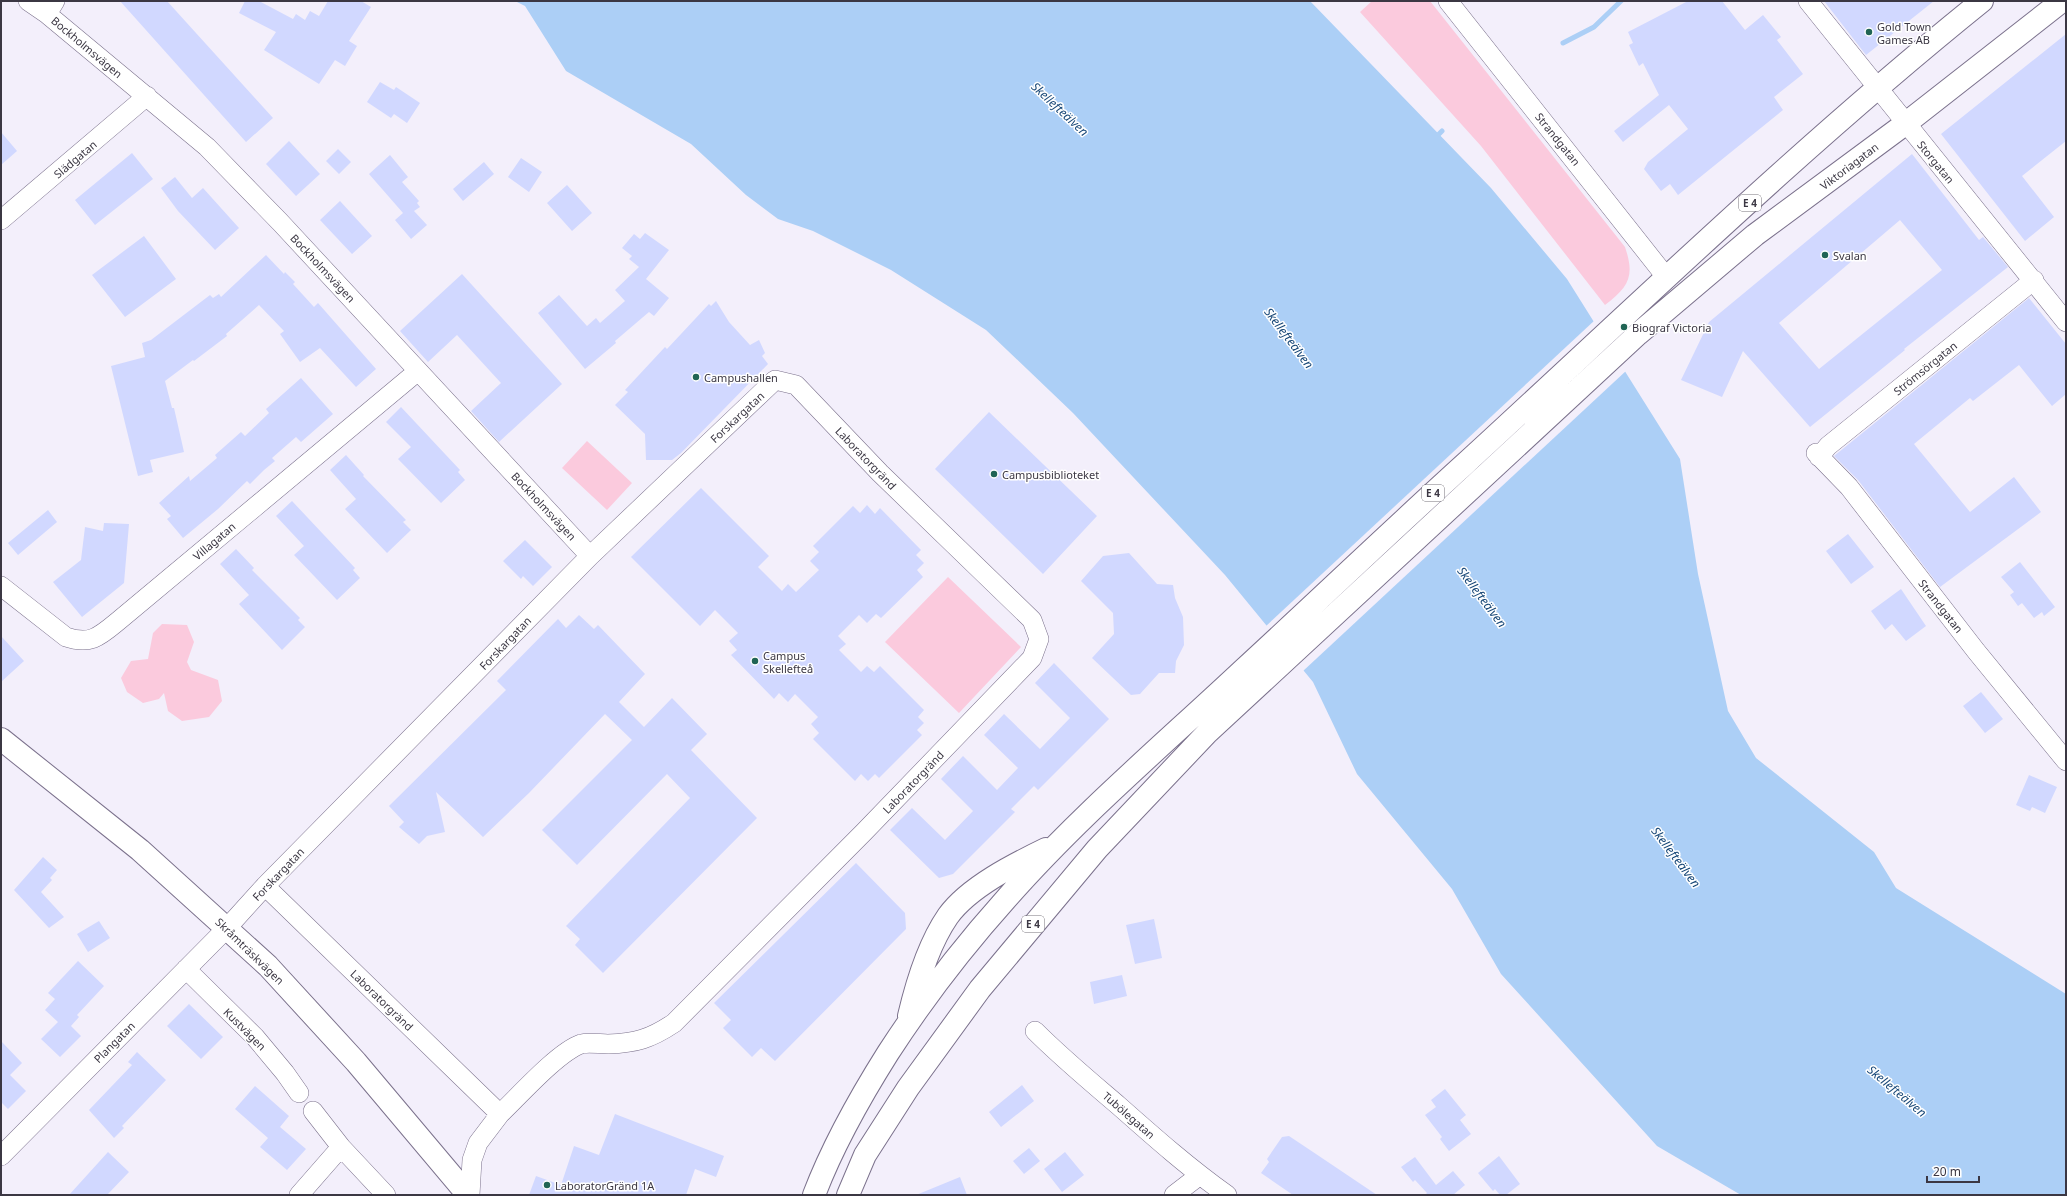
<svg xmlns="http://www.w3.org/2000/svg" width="2067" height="1196" font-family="'Noto Sans',sans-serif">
<rect width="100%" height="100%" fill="#f3effb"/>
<!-- green -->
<path fill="#fbcadd" d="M 1372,1 L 1430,1 L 1625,247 C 1635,276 1629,287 1605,305 L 1481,146 L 1360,12 Z
M 587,441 L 632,483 L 607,510 L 562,468 Z
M 948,577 L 1021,647 L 959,713 L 885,642 Z
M 162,624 L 187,625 L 194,642 L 187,662 L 191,670 L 218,680 L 222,701 L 209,717 L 182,721 L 168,711 L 164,693 L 159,699 L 143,703 L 127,692 L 121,678 L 131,661 L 148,659 L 153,633 Z"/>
<!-- water -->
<path fill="#accff6" d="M 515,1 L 1310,1 L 1491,188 L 1567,279 L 1680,459 L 1698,574 L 1728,711 L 1756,758 L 1874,852 L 1896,888 L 2066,994 L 2066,1195 L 1741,1195 L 1657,1146 L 1501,974 L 1452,889 L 1357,774 L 1313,682 L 1225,575 L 1073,413 L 986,330 L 891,270 L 813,231 L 778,219 L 746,195 L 691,144 L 566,71 L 525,6 Z"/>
<!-- pier -->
<path fill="#f3effb" d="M 1595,320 L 1627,370 L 1302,672 L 1265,627 Z"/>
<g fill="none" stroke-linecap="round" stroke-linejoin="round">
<!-- stream -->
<path stroke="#accff6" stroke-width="5" d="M 1563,43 L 1594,27 L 1621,1
M 1439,134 L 1442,131"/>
</g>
<!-- building -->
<path fill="#d1d8ff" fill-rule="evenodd" d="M 120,1 L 167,1 L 273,118 L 246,142 Z
M 245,1 L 259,1 L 293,19 L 296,14 L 305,20 L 310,11 L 319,16 L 328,1 L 361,1 L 371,7 L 349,41 L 357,46 L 345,66 L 335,60 L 319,84 L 264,50 L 276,32 L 239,13 Z
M 1688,1 L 1722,1 L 1745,30 L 1763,15 L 1781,37 L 1777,40 L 1803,74 L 1774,97 L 1783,110 L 1678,195 L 1670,184 L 1661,191 L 1644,169 L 1648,162 L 1688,129 L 1669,105 L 1623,142 L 1614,131 L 1659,95 L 1643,63 L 1639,66 L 1629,45 L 1633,43 L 1628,32 Z
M 1824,1 L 1934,1 L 1866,55 Z
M 2066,34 L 2066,141 L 2022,176 L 2054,217 L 2025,241 L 1941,134 Z
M 380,82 L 394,90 L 396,87 L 420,103 L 407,123 L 394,114 L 391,118 L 367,102 Z
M 1,132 L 17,151 L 1,165 Z
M 289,141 L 320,174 L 296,196 L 266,164 Z
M 338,149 L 351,162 L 339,174 L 326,161 Z
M 132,153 L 153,179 L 95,225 L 75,200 Z
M 1912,154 L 1979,240 L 1983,237 L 2008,267 L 1904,349 L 1905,350 L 1810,427 L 1743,351 L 1722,397 L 1681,380 L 1709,322 ZM 1900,220 L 1942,270 L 1819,369 L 1779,323 Z
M 390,155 L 408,177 L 402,182 L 419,201 L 417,203 L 420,207 L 414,211 L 427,225 L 411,239 L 395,220 L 403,213 L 369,174 Z
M 521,158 L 542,172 L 529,192 L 508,177 Z
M 484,162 L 494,174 L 463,201 L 453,189 Z
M 175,177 L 192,198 L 203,188 L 239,228 L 215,250 L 178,211 L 161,188 Z
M 567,185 L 592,213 L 572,231 L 547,203 Z
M 340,201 L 372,236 L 352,254 L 320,220 Z
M 645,233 L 669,250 L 646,279 L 669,298 L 654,316 L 649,312 L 615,341 L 616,343 L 585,369 L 538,313 L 559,295 L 587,326 L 596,318 L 600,323 L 625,301 L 615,290 L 639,267 L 629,259 L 632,256 L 622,248 L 634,234 L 640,239 Z
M 144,236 L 176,279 L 125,317 L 92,275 Z
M 266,255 L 284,274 L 285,272 L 295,282 L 293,284 L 314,307 L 318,303 L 376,369 L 356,387 L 320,348 L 300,362 L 280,334 L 284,331 L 259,305 L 226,334 L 227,336 L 194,361 L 193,360 L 165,381 L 172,408 L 174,408 L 184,452 L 150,460 L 153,472 L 138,476 L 111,366 L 145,357 L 142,343 L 151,340 L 210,295 L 213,298 L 219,294 L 221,297 Z
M 462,274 L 562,384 L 499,442 L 471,411 L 501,383 L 457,335 L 428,362 L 400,331 Z
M 2029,298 L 2066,344 L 2066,394 L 2052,406 L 2019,365 L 1973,401 L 1970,398 L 1914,444 L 1970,512 L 2014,477 L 2041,512 L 1940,587 L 1858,480 L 1834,456 Z
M 716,301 L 729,322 L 750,345 L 759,340 L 765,353 L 762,356 L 768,364 L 681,453 L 672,460 L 646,460 L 645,434 L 615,405 L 628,392 L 625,390 L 665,347 L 667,349 L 709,304 L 711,306 Z
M 301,378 L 333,414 L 301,442 L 296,437 L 272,458 L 275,461 L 264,470 L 250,484 L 247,481 L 218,509 L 183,538 L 167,519 L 171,516 L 159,503 L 189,476 L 190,481 L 217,458 L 215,455 L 241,432 L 245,436 L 269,413 L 266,409 Z
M 401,407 L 460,470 L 458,472 L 465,480 L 441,503 L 398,459 L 411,447 L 386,422 Z
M 989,412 L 1097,516 L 1043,574 L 935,469 Z
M 346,455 L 364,475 L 363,476 L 406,520 L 403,522 L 411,530 L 387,553 L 345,509 L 356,499 L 330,470 Z
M 701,488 L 769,556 L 758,567 L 782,591 L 788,584 L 796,592 L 819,570 L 810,561 L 819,552 L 813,546 L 853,506 L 860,513 L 867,505 L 875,514 L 880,508 L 921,550 L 916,555 L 924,563 L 917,570 L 923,577 L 881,618 L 876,614 L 867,623 L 859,615 L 838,636 L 846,644 L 839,650 L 861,672 L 867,666 L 874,672 L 880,666 L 924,710 L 918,717 L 924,723 L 917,730 L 922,735 L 879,778 L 875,774 L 868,781 L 861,774 L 855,781 L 813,739 L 819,733 L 811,724 L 818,717 L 795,694 L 788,702 L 779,693 L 774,699 L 731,655 L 737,650 L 729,641 L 738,633 L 715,610 L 700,626 L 631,557 Z
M 292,501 L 355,568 L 353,570 L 360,578 L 337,600 L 294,555 L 304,546 L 276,516 Z
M 48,510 L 57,522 L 18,555 L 8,543 Z
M 104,523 L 129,524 L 124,583 L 82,617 L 53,582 L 81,560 L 85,527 L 103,531 Z
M 1848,534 L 1874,567 L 1851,584 L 1826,551 Z
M 525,540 L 552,567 L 533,586 L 523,576 L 521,579 L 503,561 Z
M 236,549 L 254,568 L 252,570 L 300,618 L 298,620 L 305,627 L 282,650 L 239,604 L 249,595 L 220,564 Z
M 1129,553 L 1157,584 L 1173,585 L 1175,598 L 1183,617 L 1184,645 L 1176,661 L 1175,673 L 1159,673 L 1140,694 L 1131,695 L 1092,658 L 1114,634 L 1113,613 L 1081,581 L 1103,556 Z
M 2020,562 L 2055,607 L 2044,616 L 2042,612 L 2034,618 L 2022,603 L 2018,606 L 2010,595 L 2014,592 L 2001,577 Z
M 1901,589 L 1926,626 L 1906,641 L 1892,624 L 1885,630 L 1871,611 Z
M 579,615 L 594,629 L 598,625 L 645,674 L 619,702 L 644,727 L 672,698 L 707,734 L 691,750 L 757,818 L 603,973 L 575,945 L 580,939 L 566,926 L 690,798 L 667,774 L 577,865 L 542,830 L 632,740 L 605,714 L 529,793 L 483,837 L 436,792 L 445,832 L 427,836 L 419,844 L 399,827 L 404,822 L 389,806 L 506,690 L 497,681 L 558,619 L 566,628 Z
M 1,636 L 24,661 L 1,682 Z
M 1054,663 L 1109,719 L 1038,790 L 1034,786 L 1011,809 L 1015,812 L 953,874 L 939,878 L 890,830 L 912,808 L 945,840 L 973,811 L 941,779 L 963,756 L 997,790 L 1018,768 L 984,735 L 1004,714 L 1040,749 L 1070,718 L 1035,683 Z
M 1981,692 L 2003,719 L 1985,733 L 1963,706 Z
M 2029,775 L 2057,787 L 2045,813 L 2032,807 L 2030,811 L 2016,805 Z
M 43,857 L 57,870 L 50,878 L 52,880 L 41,892 L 64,917 L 49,928 L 14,890 Z
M 856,863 L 905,913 L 906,929 L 775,1061 L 761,1048 L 752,1057 L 723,1028 L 731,1020 L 714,1003 Z
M 1154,919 L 1162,958 L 1135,964 L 1126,925 Z
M 99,921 L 110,938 L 88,952 L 77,934 Z
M 78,961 L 104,986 L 77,1015 L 79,1017 L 71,1026 L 81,1036 L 60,1057 L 41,1039 L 58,1022 L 45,1010 L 55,999 L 48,993 Z
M 1122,975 L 1127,996 L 1094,1004 L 1090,982 Z
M 189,1004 L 223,1037 L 201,1059 L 167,1026 Z
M 1,1041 L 22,1063 L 10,1075 L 26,1091 L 8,1109 L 1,1102 Z
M 137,1052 L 166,1080 L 122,1126 L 124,1128 L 114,1138 L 89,1110 L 132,1065 L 128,1062 Z
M 1022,1085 L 1034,1101 L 1001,1127 L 989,1112 Z
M 255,1086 L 289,1116 L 280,1127 L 306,1149 L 287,1170 L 260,1147 L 268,1138 L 235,1109 Z
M 1445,1089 L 1466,1115 L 1460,1120 L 1471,1134 L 1449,1151 L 1440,1139 L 1442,1137 L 1425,1115 L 1436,1107 L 1431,1100 Z
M 615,1114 L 724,1156 L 716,1177 L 695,1169 L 686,1195 L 529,1195 L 536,1176 L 561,1185 L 574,1146 L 599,1155 Z
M 1289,1136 L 1316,1154 L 1377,1195 L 1293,1195 L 1261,1173 L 1269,1162 L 1267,1159 L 1282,1137 Z
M 1029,1148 L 1040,1161 L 1024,1174 L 1013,1161 Z
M 108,1152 L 129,1172 L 107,1195 L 69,1195 Z
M 1065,1152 L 1084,1175 L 1062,1192 L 1044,1169 Z
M 1499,1156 L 1520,1184 L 1506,1195 L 1500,1195 L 1495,1189 L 1493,1191 L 1478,1173 Z
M 1415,1157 L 1436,1185 L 1453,1171 L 1465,1185 L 1453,1195 L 1425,1195 L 1427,1193 L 1415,1180 L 1413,1182 L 1401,1167 Z
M 960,1177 L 967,1195 L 916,1195 Z"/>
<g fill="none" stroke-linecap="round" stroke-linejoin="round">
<!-- street casing -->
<g stroke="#7b718c" stroke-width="20">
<path id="street" d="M 28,1 L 47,14
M 55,1 L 47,14 L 207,147 L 280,222 L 590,556
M 1448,1 L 1667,278
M 1808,1 L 2066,322
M 1,220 L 147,96
M 1816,453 L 1849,487 L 1976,651 L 2066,761
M 1819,457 L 1828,446 L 2034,280
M 1,586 L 66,637 C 90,645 99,637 117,622 L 418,371
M 186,969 L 255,1037 L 285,1073 L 299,1093
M 1035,1031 C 1062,1058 1091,1082 1119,1106 C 1154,1137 1189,1168 1227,1195
M 313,1111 L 341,1147 L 386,1195
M 1,1156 L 227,928 L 265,886 L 590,556 L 775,380 L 796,385 L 880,473 L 1032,620 L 1039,639 L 1032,658 L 864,832 L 674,1023 C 650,1039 636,1043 608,1044 C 600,1044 588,1042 581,1044 C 558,1052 519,1096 500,1114 L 265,886
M 299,1195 L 341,1147
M 470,1195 L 472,1160 L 478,1143 L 500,1114
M 1174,1195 L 1200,1175"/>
</g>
<!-- secondary casing -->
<g stroke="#7b718c" stroke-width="24">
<path id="secondary" d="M 1,739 L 140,850 L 268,966 L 356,1062 L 468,1195"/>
</g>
<!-- highway casing -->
<g stroke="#7b718c" stroke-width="24">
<path id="highway" d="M 909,1016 C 917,982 928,945 948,916 C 969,887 1015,864 1046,849
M 814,1195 C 833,1145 859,1099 888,1053 C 923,999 963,947 1006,899 C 1078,817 1163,745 1243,670 C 1318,601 1391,531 1466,463 C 1636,307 1802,146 1982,1
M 848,1195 L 865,1155 L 908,1088 L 980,989 L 1097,849 L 1207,733 L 1638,334 L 1755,235 L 1905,124 L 2062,1"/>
</g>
<!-- street -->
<use href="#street" stroke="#fff" stroke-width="19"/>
<!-- secondary -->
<use href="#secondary" stroke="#fff" stroke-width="22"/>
<!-- highway -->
<use href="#highway" stroke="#fff" stroke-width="22"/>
</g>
<!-- markers -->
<g fill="#206454" stroke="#fff" stroke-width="1.5">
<circle cx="1869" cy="32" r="4"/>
<circle cx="1825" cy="255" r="4"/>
<circle cx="1624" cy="327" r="4"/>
<circle cx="696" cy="377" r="4"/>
<circle cx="994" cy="474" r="4"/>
<circle cx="755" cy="661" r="4"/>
<circle cx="547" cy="1185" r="4"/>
</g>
<g text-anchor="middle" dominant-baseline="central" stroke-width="3" stroke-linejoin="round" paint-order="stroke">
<!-- shield labels -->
<g fill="#fff" stroke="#76737b" stroke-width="1">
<rect x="1739" y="195" width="22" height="16" rx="3"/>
<rect x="1422" y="485" width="22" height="16" rx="3"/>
<rect x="1022" y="916" width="22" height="16" rx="3"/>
</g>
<g font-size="10" font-weight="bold" fill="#3b3743">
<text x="1750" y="203">E 4</text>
<text x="1433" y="493">E 4</text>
<text x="1033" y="924">E 4</text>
</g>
<!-- poi labels -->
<g font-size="11" fill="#3b3743" stroke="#fff" text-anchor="start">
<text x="1877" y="26">Gold Town<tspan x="1877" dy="13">Games AB</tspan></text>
<text x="1833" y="255">Svalan</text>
<text x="1632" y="327">Biograf Victoria</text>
<text x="704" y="377">Campushallen</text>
<text x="1002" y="474">Campusbiblioteket</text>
<text x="763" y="655">Campus<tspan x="763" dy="13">Skellefteå</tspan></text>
<text x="555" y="1185">LaboratorGränd 1A</text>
</g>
<!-- street labels -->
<g font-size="11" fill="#3b3743" stroke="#fff">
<text transform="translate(87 47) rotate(40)">Bockholmsvägen</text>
<text transform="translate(1558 139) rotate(51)">Strandgatan</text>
<text transform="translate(75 159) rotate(-40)">Slädgatan</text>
<text transform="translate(1936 162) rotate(51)">Storgatan</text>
<text transform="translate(1849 166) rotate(-37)">Viktoriagatan</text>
<text transform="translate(323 268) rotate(47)">Bockholmsvägen</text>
<text transform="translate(1925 368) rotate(-39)">Strömsörgatan</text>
<text transform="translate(737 417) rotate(-43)">Forskargatan</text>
<text transform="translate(866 458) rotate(46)">Laboratorgränd</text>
<text transform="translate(544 506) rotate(47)">Bockholmsvägen</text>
<text transform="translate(214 541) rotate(-40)">Villagatan</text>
<text transform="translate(1941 606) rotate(52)">Strandgatan</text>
<text transform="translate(505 643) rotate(-46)">Forskargatan</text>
<text transform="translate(913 782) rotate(-46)">Laboratorgränd</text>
<text transform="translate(278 874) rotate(-46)">Forskargatan</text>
<text transform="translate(250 951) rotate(44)">Skråmträskvägen</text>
<text transform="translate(382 1000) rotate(44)">Laboratorgränd</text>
<text transform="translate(245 1029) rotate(45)">Kustvägen</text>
<text transform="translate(114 1042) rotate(-45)">Plangatan</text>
<text transform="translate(1129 1115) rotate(41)">Tubölegatan</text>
</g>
<!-- water labels -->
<g font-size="12" font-style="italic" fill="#174777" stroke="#fff">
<text transform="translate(1060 109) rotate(43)">Skellefteälven</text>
<text transform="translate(1289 338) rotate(53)">Skellefteälven</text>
<text transform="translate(1482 597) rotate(53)">Skellefteälven</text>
<text transform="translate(1676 857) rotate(53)">Skellefteälven</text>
<text transform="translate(1897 1091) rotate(40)">Skellefteälven</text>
</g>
</g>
<!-- border -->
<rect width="2067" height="1196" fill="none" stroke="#3b3743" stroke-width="4"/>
<!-- scale -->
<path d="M1927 1176v6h52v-6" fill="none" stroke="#3b3743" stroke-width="2"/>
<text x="1933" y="1176" font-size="12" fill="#3b3743" stroke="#ffffff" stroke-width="3" paint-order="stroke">20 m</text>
</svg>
